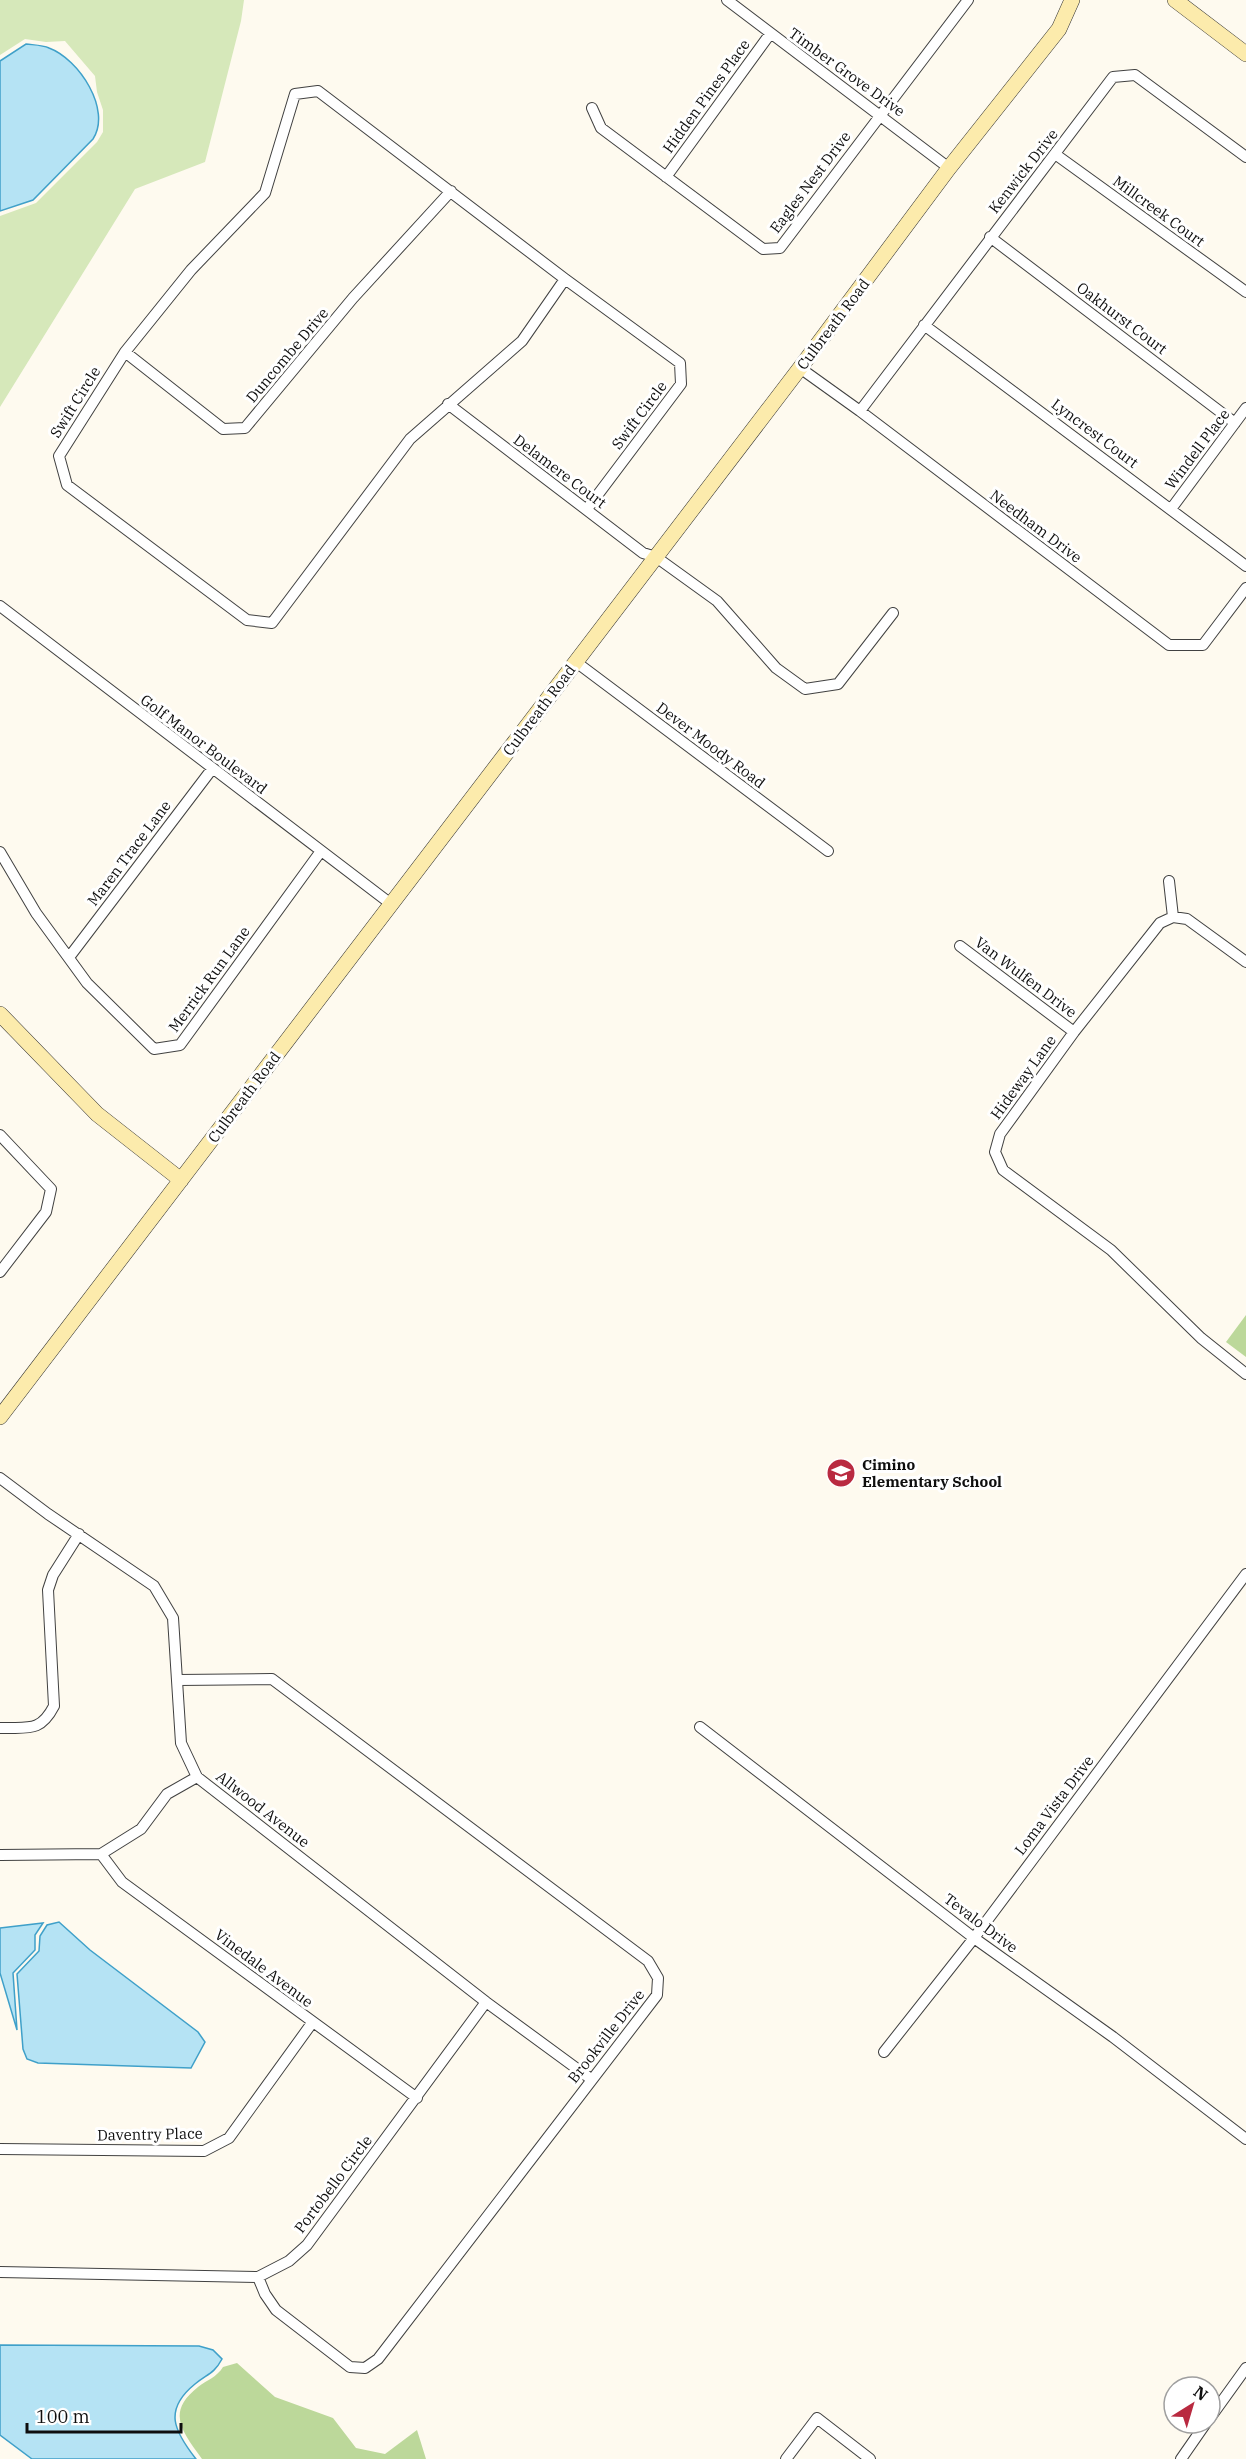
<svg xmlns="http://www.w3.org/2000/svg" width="1246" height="2459" font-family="'IBM Plex Serif',serif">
<rect width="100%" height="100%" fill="#fefaef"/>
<!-- green -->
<path fill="#d6e8ba" d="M 0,0 L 244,0 L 241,21 L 205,162 L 135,189 L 0,407 L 0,216 L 36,203 L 97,142 L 103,132 L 103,110 L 97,92 L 95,76 L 65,41 L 46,42 L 25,39 L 0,55 Z"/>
<!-- forest -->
<path fill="#bcd89a" d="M 1246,1315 L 1246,1357 L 1226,1342 Z
M 237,2363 L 275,2397 L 333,2418 L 356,2448 L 385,2454 L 417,2430 L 426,2459 L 202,2459 C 183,2432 165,2413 198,2387 C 207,2380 217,2377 223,2367 Z"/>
<!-- water -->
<path fill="#b5e3f4" stroke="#3fa0c9" stroke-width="1.5" d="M 26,44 C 34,45 43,45 49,48 C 79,59 112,110 93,139 L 33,200 L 0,211 L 0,61 Z
M 59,1922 L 90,1950 L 198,2032 L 205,2042 L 191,2068 L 38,2063 L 27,2059 L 23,2049 L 17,1974 L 39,1951 L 40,1936 L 47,1925 Z
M 43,1923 L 35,1935 L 35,1950 L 13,1973 L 17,2030 L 0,1973 L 0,1928 Z
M 0,2345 L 199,2346 L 213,2350 L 222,2359 C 214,2374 207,2374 195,2384 C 163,2410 174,2431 196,2459 L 32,2459 L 0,2435 Z"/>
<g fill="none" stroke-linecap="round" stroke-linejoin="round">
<!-- street casing -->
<g stroke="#414141" stroke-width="12">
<path id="street" d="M 727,0 L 949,168
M 592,108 L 601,128 L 763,249 L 780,248 L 968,0
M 1055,154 L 1246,292
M 666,177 L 770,34
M 990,237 L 1235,423
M 565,279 L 522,341 L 410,439 L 272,623 L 247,620 L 67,485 L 59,456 L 125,352 L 191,270 L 265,193 L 295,94 L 318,91 L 565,279 L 680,363 L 681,384 L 587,509
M 924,325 L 1246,566
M 125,352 L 223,429 L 245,428 L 353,298 L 451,191
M 800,368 L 860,411 L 1169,645 L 1203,645 L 1246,588
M 448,404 L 643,553 L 656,557 L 717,601 L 776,668 L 805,689 L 838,684 L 893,613
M 860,411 L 1113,77 L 1135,75 L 1246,157
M 1171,509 L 1246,408
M 0,606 L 391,904
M 576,662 L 828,851
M 0,852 L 36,913 L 87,983 L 154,1049 L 180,1045 L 321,851
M 1169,881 L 1173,917
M 960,946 L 1074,1032
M 70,956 L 212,769
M 1246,962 L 1187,919 L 1173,917 L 1160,923 L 1074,1032 L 1000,1134 L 995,1152 L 1003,1170 L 1111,1250 L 1201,1338 L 1246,1374
M 0,1135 L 51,1189 L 46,1212 L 0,1272
M 0,1478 L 48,1514 L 154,1586 L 173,1618 L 181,1743 L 197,1777 L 486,2002 L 591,2079
M 178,1680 L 272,1679 L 648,1961 L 658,1978 L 657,1995 L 378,2359 L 365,2368 L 350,2367 L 276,2310 L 265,2294 L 258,2277
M 700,1727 L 974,1938 L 1113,2037 L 1246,2139
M 0,1728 C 28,1727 40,1733 54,1706 L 48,1590 L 53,1575 L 79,1534
M 101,1854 L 122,1882 L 417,2098
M 0,1855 L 101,1854 L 141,1829 L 167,1794 L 197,1777
M 884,2052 L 974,1938 L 1246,1574
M 0,2149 L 204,2151 L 229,2138 L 312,2023
M 0,2272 L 258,2277 L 289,2261 L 307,2245 L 486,2002
M 1210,2418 L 1246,2368
M 786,2459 L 817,2418 L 870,2459
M 1181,2459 L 1206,2423"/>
</g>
<!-- secondary casing -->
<g stroke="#303030" stroke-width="16">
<path id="secondary" d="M 1175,0 L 1246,54
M 0,1014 L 97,1114 L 181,1180
M 0,1417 L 800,368 L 949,168 L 1059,29 L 1072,0"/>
</g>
<!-- street -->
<use href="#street" stroke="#fff" stroke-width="10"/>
<!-- secondary -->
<use href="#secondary" stroke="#fcebac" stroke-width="15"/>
</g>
<!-- icons -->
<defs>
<g id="school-disc" transform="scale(1.5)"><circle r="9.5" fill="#b92a40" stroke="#fff"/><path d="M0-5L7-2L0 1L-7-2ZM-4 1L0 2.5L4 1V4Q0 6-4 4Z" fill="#fff"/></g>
</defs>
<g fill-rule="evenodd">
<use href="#school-disc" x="841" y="1473"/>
</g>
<g text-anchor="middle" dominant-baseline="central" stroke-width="6" stroke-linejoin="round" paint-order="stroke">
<!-- street labels -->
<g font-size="15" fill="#0e0e0e" stroke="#fff">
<text transform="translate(847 72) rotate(36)">Timber Grove Drive</text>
<text transform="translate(706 96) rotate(-54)">Hidden Pines Place</text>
<text transform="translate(1023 171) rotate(-52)">Kenwick Drive</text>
<text transform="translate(810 182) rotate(-53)">Eagles Nest Drive</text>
<text transform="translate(1159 211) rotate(36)">Millcreek Court</text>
<text transform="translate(1122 318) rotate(37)">Oakhurst Court</text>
<text transform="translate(833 324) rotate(-53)">Culbreath Road</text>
<text transform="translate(287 355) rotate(-50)">Duncombe Drive</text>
<text transform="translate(75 402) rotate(-58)">Swift Circle</text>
<text transform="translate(639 415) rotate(-53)">Swift Circle</text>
<text transform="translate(1095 433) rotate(37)">Lyncrest Court</text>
<text transform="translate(1197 449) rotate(-53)">Windell Place</text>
<text transform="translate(560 471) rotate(37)">Delamere Court</text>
<text transform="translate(1036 526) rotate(37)">Needham Drive</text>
<text transform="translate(539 710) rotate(-53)">Culbreath Road</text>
<text transform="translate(204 744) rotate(37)">Golf Manor Boulevard</text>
<text transform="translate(711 745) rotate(37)">Dever Moody Road</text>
<text transform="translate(129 853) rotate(-53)">Maren Trace Lane</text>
<text transform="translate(1026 977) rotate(37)">Van Wulfen Drive</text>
<text transform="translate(209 979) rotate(-54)">Merrick Run Lane</text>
<text transform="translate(1023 1077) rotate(-54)">Hideway Lane</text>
<text transform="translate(244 1097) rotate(-53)">Culbreath Road</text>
<text transform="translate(1054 1805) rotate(-53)">Loma Vista Drive</text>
<text transform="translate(263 1809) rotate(38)">Allwood Avenue</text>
<text transform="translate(981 1923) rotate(37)">Tevalo Drive</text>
<text transform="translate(264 1968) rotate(37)">Vinedale Avenue</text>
<text transform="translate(606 2036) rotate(-52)">Brookville Drive</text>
<text transform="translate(150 2134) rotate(-1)">Daventry Place</text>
<text transform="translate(333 2184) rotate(-53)">Portobello Circle</text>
</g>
<!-- poi labels -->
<g font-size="15" font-weight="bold" fill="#0e0e0e" stroke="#fff" text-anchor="start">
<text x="862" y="1464">Cimino<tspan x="862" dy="17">Elementary School</tspan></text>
</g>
</g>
<!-- north arrow -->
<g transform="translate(1192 2405) rotate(37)"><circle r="28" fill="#ffffff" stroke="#9f9f9f" stroke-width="1.5"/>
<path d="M0-4.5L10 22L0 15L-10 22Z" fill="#b92a40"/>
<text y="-9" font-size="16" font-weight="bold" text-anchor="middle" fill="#0e0e0e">N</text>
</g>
<!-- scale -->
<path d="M27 2423v9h154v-9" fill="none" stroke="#0e0e0e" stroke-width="3"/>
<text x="36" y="2423" font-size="18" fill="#0e0e0e" stroke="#ffffff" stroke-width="4.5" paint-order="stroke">100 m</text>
</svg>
